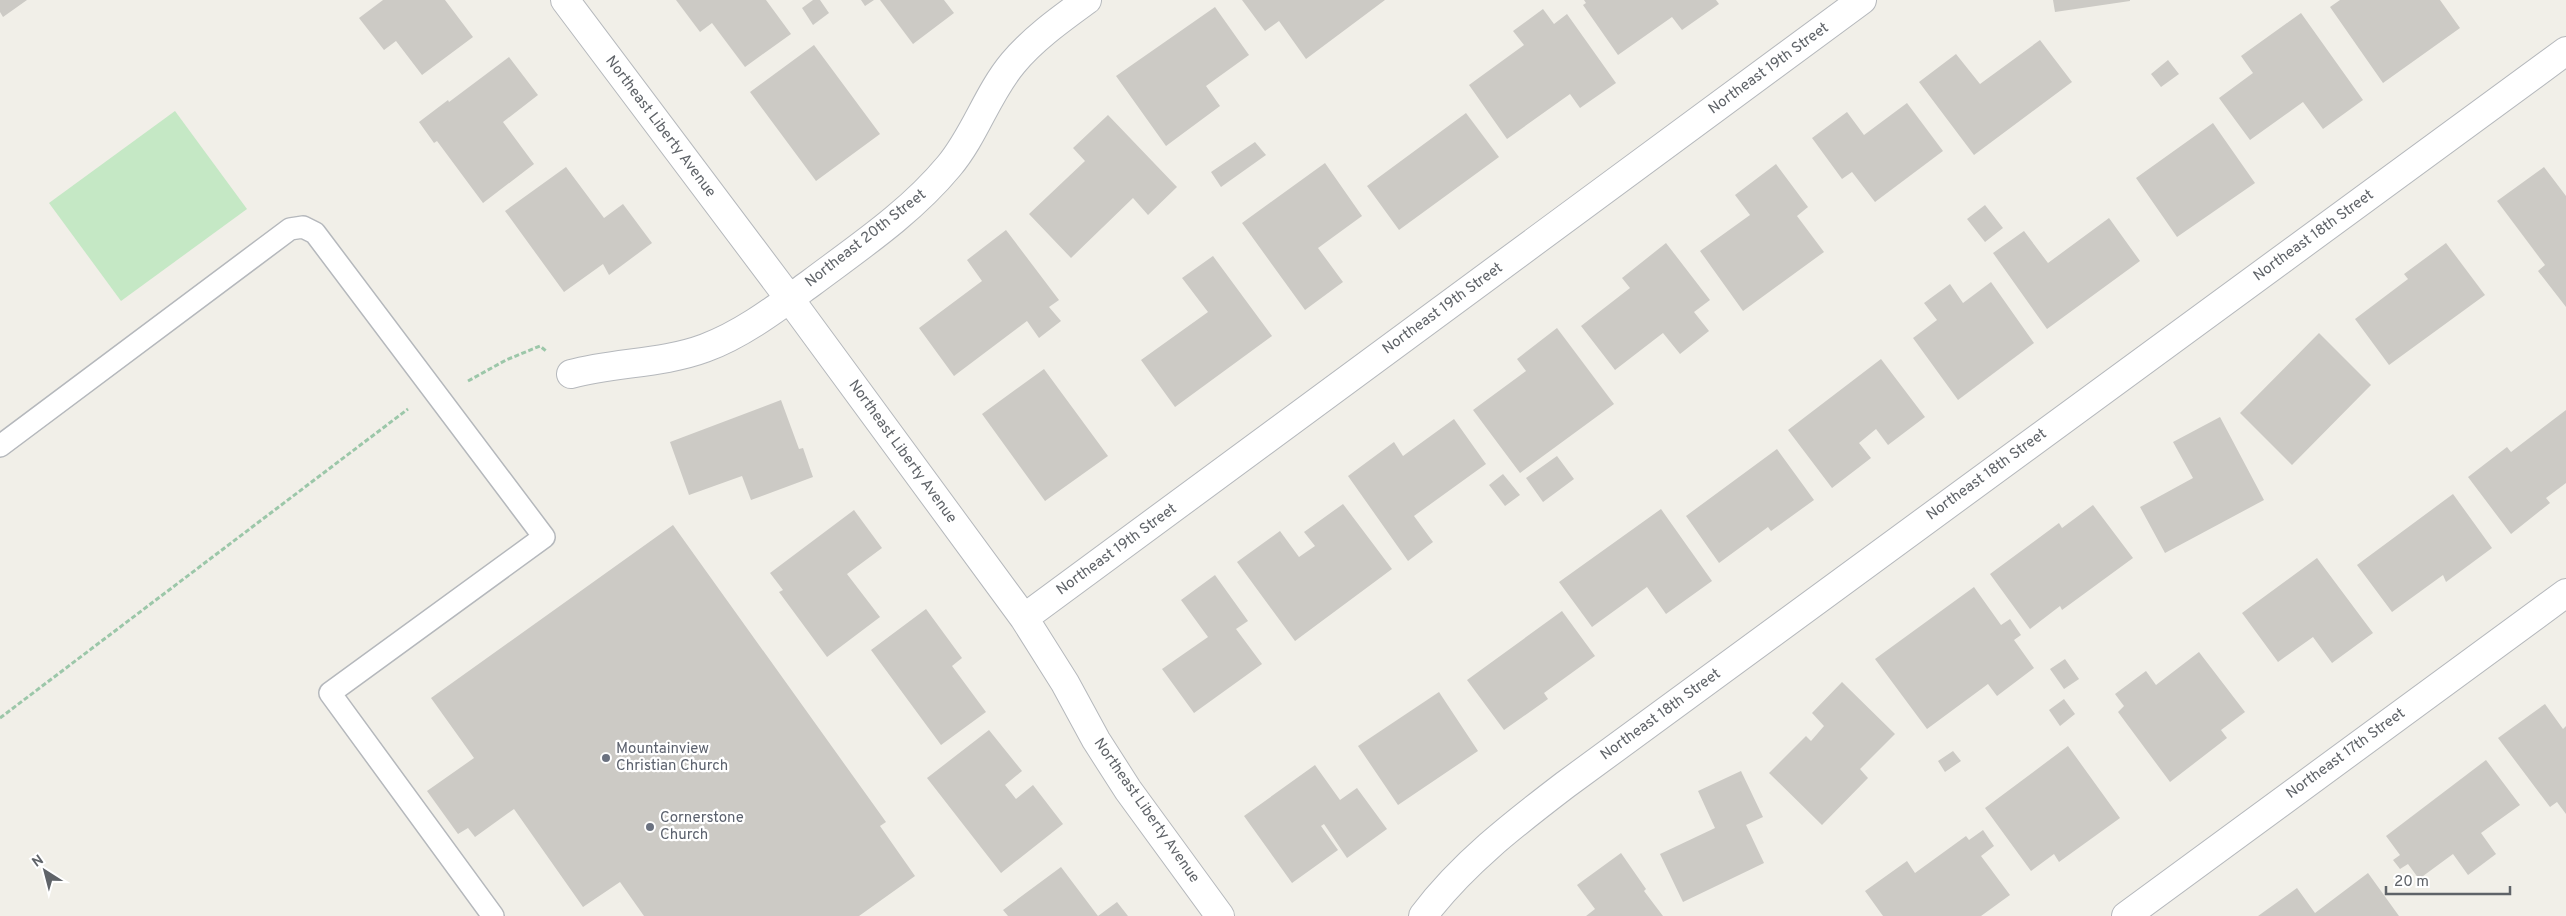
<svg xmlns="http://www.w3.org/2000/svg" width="2566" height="916" font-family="Overpass,sans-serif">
<rect width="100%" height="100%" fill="#f1efe8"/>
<!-- green -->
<path fill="#c5e8c5" d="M 175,111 L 247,209 L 121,301 L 49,203 Z"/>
<!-- building -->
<path fill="#cccac5" d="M 0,0 L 27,0 L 3,17 L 0,12 Z
M 383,0 L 445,0 L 473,37 L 422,75 L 396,41 L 384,50 L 359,18 Z
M 676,0 L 766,0 L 791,34 L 745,67 L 712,23 L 700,32 Z
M 813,0 L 820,0 L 829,13 L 813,25 L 802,8 Z
M 861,0 L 874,0 L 865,6 Z
M 880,0 L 944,0 L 954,13 L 913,44 Z
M 1242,0 L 1385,0 L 1306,59 L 1279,21 L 1265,31 Z
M 1584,0 L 1716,0 L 1719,4 L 1682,30 L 1672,17 L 1618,55 L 1583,5 L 1586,3 Z
M 2053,0 L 2130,0 L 2130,1 L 2055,12 Z
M 2340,0 L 2440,0 L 2460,28 L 2383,83 L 2330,7 Z
M 1215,7 L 1249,55 L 1206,86 L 1220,106 L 1166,146 L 1116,76 Z
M 1543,9 L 1554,24 L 1567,14 L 1616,83 L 1580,108 L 1570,94 L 1507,139 L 1469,85 L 1524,45 L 1513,31 Z
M 2301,13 L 2363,100 L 2323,129 L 2303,102 L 2250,140 L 2219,98 L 2253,73 L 2241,56 Z
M 2040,40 L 2072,82 L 1974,155 L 1919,82 L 1956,54 L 1980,84 Z
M 814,45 L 880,134 L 816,181 L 750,92 Z
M 509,57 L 538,95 L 503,122 L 534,164 L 483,203 L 437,141 L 434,143 L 419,122 L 448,100 L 449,102 Z
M 2168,60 L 2179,74 L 2161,87 L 2151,74 Z
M 1907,103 L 1943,151 L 1875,202 L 1852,172 L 1842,179 L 1812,138 L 1847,112 L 1864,135 Z
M 1466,113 L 1499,157 L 1399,230 L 1367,186 Z
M 1108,115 L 1177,187 L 1148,215 L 1133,198 L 1071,258 L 1029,214 L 1085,161 L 1073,148 Z
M 2213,123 L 2255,183 L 2177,237 L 2136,178 Z
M 1255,142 L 1266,155 L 1221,187 L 1211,172 Z
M 1325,163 L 1362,216 L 1318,248 L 1343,282 L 1305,310 L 1242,223 Z
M 1776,164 L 1808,207 L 1797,216 L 1824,252 L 1743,311 L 1700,251 L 1750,215 L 1735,195 Z
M 566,167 L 604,218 L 623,204 L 652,243 L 609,275 L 603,264 L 564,292 L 505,211 Z
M 2544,167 L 2566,196 L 2566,307 L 2538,271 L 2545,265 L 2497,201 Z
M 1985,205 L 2003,228 L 1985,242 L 1967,219 Z
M 2109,218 L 2140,261 L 2047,329 L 1993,253 L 2024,231 L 2048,263 Z
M 1006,230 L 1059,300 L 1049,307 L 1061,321 L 1039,338 L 1027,321 L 954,376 L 919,328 L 982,281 L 967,260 Z
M 1666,243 L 1710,300 L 1694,312 L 1709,331 L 1680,354 L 1663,333 L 1615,370 L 1581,326 L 1630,288 L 1622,278 Z
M 2446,243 L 2485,295 L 2389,365 L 2355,319 L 2408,279 L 2404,274 Z
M 1213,256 L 1272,336 L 1175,407 L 1141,360 L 1208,312 L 1182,278 Z
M 1991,282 L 2034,343 L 1958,400 L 1913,338 L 1937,320 L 1924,303 L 1950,284 L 1963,303 Z
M 1557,328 L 1614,404 L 1520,473 L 1473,410 L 1526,371 L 1517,359 Z
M 2319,333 L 2371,385 L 2292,465 L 2240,413 Z
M 1881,359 L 1925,417 L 1888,445 L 1876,429 L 1859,443 L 1871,458 L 1832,488 L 1788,430 Z
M 1044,369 L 1108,456 L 1045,501 L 982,414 Z
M 781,400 L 799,449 L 803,448 L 813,477 L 751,500 L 742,476 L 689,495 L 670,442 Z
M 2566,410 L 2566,483 L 2546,498 L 2550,503 L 2511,534 L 2468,477 L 2507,447 L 2511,452 Z
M 2220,417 L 2264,500 L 2165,553 L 2140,507 L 2193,478 L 2173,442 Z
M 1454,419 L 1486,464 L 1414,516 L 1433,542 L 1408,561 L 1348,476 L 1394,442 L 1403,456 Z
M 1777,449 L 1814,500 L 1771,531 L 1768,527 L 1719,563 L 1686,516 Z
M 1557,456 L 1574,479 L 1543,502 L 1526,478 Z
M 1503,474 L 1520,495 L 1505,506 L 1489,485 Z
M 2453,494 L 2492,548 L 2446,582 L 2443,575 L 2392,612 L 2357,565 Z
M 1343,504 L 1392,569 L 1295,641 L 1237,562 L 1280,531 L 1299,557 L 1315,546 L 1304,532 Z
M 2093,505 L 2133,558 L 2062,610 L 2060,606 L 2030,629 L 1990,574 L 2059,523 L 2062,528 Z
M 1661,509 L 1712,581 L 1666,614 L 1647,587 L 1592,627 L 1559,582 Z
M 854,510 L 882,548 L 847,574 L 880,617 L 827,657 L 779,592 L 783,590 L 770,573 Z
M 673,525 L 886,822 L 880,826 L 915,876 L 859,916 L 644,916 L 620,882 L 583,907 L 514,809 L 475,837 L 468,828 L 458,834 L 427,791 L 474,758 L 431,698 Z
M 2317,558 L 2373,633 L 2332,663 L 2313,637 L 2278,662 L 2242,613 Z
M 1215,575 L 1248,621 L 1236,629 L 1262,664 L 1194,713 L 1162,669 L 1208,637 L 1181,600 Z
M 1974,587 L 2001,625 L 2010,619 L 2021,635 L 2014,640 L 2034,668 L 1997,696 L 1988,684 L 1927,729 L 1875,659 Z
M 926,609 L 962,658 L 952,666 L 986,712 L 941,745 L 871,650 Z
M 1562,611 L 1595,656 L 1544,693 L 1548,699 L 1504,730 L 1467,680 Z
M 2199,652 L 2245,712 L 2221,730 L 2227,738 L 2170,782 L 2118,712 L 2124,706 L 2115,694 L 2146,671 L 2156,685 Z
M 2065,659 L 2079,679 L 2064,689 L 2050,669 Z
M 1842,682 L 1895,734 L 1860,769 L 1868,778 L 1822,825 L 1769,773 L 1806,736 L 1811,741 L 1824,726 L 1812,713 Z
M 1439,692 L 1478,751 L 1398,805 L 1358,746 Z
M 2064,699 L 2075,714 L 2060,726 L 2049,710 Z
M 2545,704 L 2563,729 L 2566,726 L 2566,814 L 2557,802 L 2550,807 L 2498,738 Z
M 989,730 L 1022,771 L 1005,785 L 1016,799 L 1033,785 L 1063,824 L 1001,873 L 927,778 Z
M 2068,746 L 2120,818 L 2059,862 L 2054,854 L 2031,871 L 1985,808 Z
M 1953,751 L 1961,761 L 1945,772 L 1938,761 Z
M 2486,760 L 2520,805 L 2481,833 L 2496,854 L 2468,875 L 2453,854 L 2419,879 L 2408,864 L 2400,869 L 2393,860 L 2400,855 L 2386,836 Z
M 1315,765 L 1340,800 L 1357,788 L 1387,829 L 1347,858 L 1324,824 L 1321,826 L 1338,850 L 1292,883 L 1244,816 Z
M 1741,771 L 1763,817 L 1746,825 L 1764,863 L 1683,902 L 1660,854 L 1715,828 L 1698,791 Z
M 1983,830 L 1994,846 L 1981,856 L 2010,895 L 1981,916 L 1883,916 L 1865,891 L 1907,861 L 1915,873 L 1966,836 L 1969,840 Z
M 1621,853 L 1646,889 L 1644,891 L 1663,916 L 1586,916 L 1595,909 L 1577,885 Z
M 1061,867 L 1098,916 L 1117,902 L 1128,916 L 1008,916 L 1003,910 Z
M 2368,873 L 2399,916 L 2258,916 L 2297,888 L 2315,913 Z"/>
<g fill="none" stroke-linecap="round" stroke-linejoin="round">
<!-- service casing -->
<g stroke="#b5b8bc" stroke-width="24">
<path id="service" d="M 0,446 L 290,229 L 303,227 L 315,233 L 544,537 L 330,693 L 493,916"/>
</g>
<!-- minor casing -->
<g stroke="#b5b8bc" stroke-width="30">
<path id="minor" d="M 565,0 L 789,298 L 1024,618 L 1065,683 L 1096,740 L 1128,790 L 1220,916
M 571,374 C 615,362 662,364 705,348 C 743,334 778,307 811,283 C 859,247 910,213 949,166 C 975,135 987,94 1013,63 C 1034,38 1061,19 1087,0
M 1024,618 L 1862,0
M 1423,916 C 1462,864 1514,824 1565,785 L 2566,51
M 2126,916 L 2566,593"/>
</g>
<!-- path -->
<path stroke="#9cc7a9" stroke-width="3" stroke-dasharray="5 2.5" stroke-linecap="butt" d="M 468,381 L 506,360 L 540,346 L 546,351
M 0,718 L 408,409"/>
<!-- service -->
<use href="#service" stroke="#fff" stroke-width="21"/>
<!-- minor -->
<use href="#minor" stroke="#fff" stroke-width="28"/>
</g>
<!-- markers -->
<g fill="#6b7280" stroke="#fff" stroke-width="2">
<circle cx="606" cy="758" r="5"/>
<circle cx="650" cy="827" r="5"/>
</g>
<g text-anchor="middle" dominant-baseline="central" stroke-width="4.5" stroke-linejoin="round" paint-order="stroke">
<!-- street labels -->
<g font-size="15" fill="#5f6368" stroke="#fff">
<text transform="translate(1769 69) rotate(-36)">Northeast 19th Street</text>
<text transform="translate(660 127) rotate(53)">Northeast Liberty Avenue</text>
<text transform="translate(2314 236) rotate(-36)">Northeast 18th Street</text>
<text transform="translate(866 239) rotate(-38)">Northeast 20th Street</text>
<text transform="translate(1443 309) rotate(-36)">Northeast 19th Street</text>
<text transform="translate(902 452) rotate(54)">Northeast Liberty Avenue</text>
<text transform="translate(1987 475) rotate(-36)">Northeast 18th Street</text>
<text transform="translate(1117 550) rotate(-36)">Northeast 19th Street</text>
<text transform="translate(1661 715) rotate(-36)">Northeast 18th Street</text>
<text transform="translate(2346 754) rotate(-36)">Northeast 17th Street</text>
<text transform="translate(1146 811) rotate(55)">Northeast Liberty Avenue</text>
</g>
<!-- worship labels -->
<g font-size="15" fill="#5b616d" stroke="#fff" text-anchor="start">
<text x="616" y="749">Mountainview<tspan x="616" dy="17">Christian Church</tspan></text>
<text x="660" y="818">Cornerstone<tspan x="660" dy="17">Church</tspan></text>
</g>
</g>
<!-- north arrow -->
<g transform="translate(45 871) rotate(324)" stroke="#ffffff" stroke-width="4" paint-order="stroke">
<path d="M0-4L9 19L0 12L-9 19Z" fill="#5f6368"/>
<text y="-8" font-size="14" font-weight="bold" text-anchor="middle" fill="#5f6368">N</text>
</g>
<!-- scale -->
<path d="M2386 886v8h124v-8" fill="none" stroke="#5f6368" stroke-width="2.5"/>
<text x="2394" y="886" font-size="15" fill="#5f6368" stroke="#ffffff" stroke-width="4" paint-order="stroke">20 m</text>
</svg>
